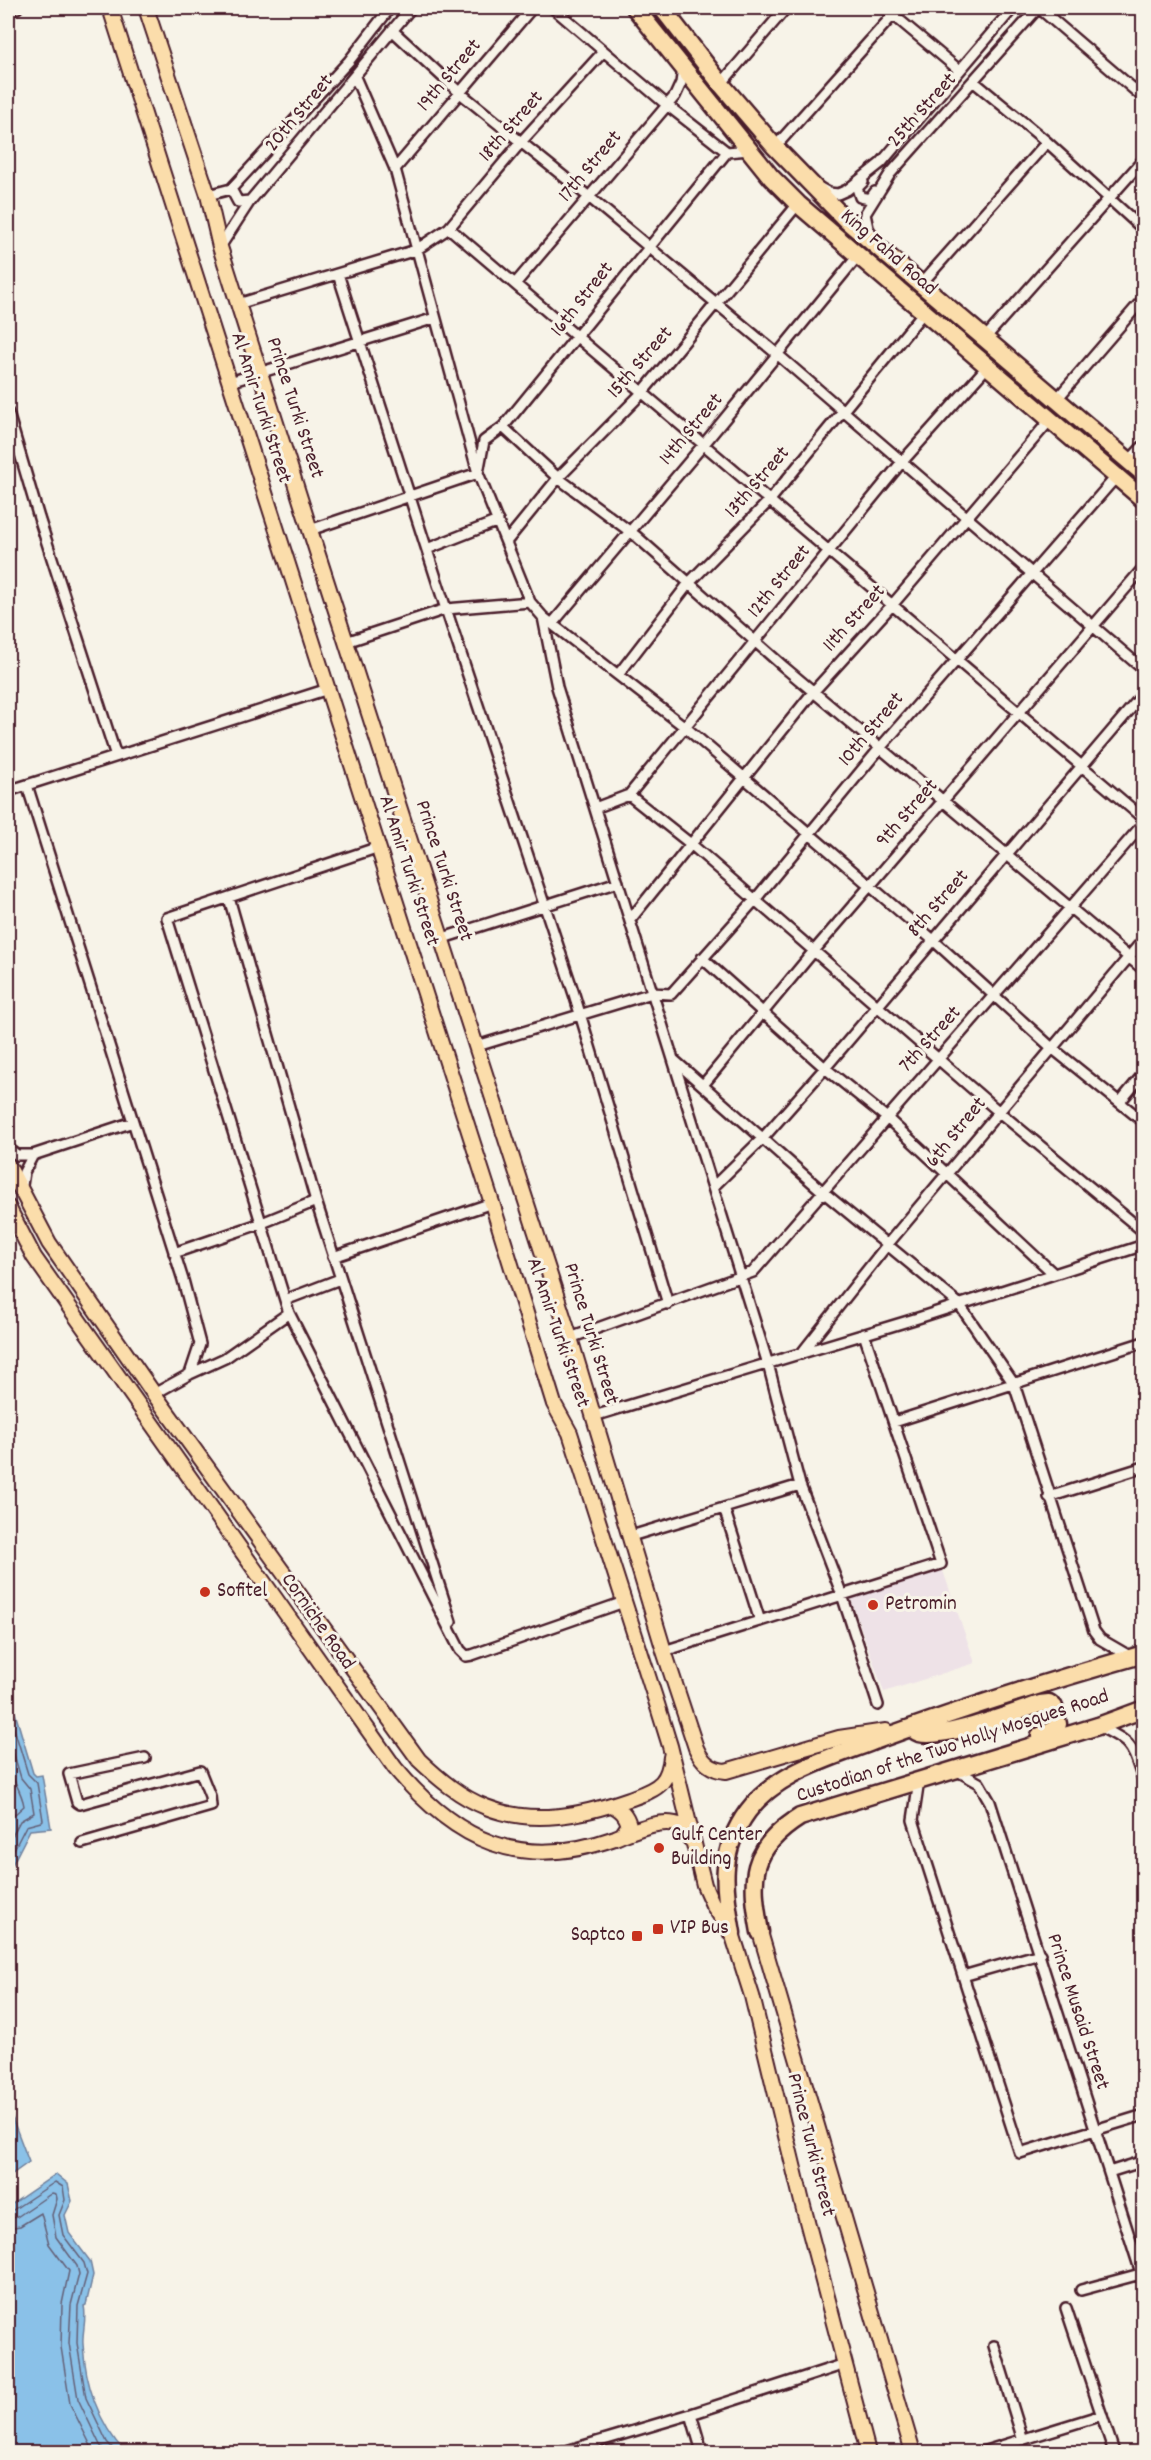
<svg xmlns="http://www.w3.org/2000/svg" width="1151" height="2460" font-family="Dekko,sans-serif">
<rect width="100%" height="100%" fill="#f7f3e8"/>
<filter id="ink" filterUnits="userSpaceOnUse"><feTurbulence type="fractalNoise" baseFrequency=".0167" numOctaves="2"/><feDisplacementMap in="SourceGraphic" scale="12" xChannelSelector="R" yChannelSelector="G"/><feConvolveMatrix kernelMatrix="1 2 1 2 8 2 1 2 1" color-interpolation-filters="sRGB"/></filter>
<g filter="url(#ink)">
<!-- built -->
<path fill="#eee2e7" d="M 942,1568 L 975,1663 L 884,1692 L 850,1597 Z"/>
<!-- water -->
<path fill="#8ac1e8" stroke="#70809c" stroke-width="1.5" d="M 8,1689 L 33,1773 L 36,1776 L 42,1775 L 51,1828 L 30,1830 L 8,1873 Z
M 8,2107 L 29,2162 L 8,2177 Z
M 56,2174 L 68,2184 L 72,2201 L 65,2215 L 69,2233 L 90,2261 L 93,2275 L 86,2305 L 84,2306 C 87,2319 82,2331 83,2344 C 85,2383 98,2423 125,2452 L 8,2452 L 8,2207 Z"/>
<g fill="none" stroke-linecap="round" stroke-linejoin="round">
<!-- shore -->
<path stroke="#646077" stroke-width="1.5" d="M 8,1709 L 28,1774 L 37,1783 L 43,1820 L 41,1822 L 26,1826 L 8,1861
M 8,1735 L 21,1778 L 30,1789 L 34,1813 L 20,1821 L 8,1844
M 8,1765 C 12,1780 22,1791 24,1806 L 14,1815 L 8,1825
M 8,2211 L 13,2210 L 55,2182 L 63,2187 L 65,2200 L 59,2215 L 63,2235 L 84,2263 L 87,2274 L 78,2306 L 77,2343 L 86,2398 L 107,2442 L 116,2452
M 8,2219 L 17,2217 L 52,2193 L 56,2194 L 57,2199 L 52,2215 L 56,2237 L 77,2266 L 79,2274 L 71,2305 L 69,2343 L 78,2399 L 100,2445 L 106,2452
M 8,2228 L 20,2226 L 41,2213 L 49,2244 L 69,2271 L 62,2304 L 61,2347 L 70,2404 L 94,2452"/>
<!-- street casing -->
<g stroke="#4a1f2b" stroke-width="14">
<path id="street" d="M 553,8 L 667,105 L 727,152 L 749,150
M 885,8 L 959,70
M 1039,8 L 1144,98
M 8,11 L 17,8
M 392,30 L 459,92 L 589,197 L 777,354 L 1144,670
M 355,77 L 395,169 L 478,473 L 530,602 L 543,617 L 557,687 L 768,1364 L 800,1485 L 842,1595 L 878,1705
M 973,81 L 1047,142 L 1144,230
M 721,84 L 786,8
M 775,147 L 893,15
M 395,169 L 532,8
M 863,182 L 857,188 L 860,197 L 870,199 L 875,192
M 820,188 L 829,193 L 838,194 L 847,190 L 881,163 L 1013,8
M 231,189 L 238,202 L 250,201
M 208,195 L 231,189 L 349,61 L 390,8
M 449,228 L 521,142 L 603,52
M 874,238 L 868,228 L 865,214 L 890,174 L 1038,8
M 220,247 L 250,201 L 411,8
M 338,274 L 446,609 L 574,994 L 668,1304
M 515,284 L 675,96 L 681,83 L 683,68
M 921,284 L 1047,142
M 238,304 L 416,250 L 449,228 L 1144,819
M 985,338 L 1144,159
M 230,382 L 435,318
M 1056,400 L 1144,298
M 8,413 L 39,518 L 116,756
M 503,427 L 558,478 L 636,536 L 784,667 L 1144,970
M 1129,461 L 1144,445
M 310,530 L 478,473 L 484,441 L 503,427 L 727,152
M 506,542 L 558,478 L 642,393 L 798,204
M 427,549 L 498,521
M 543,617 L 685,727 L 932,939 L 1052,1048 L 1144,1122
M 552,624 L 704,444 L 857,257
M 346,642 L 446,609 L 530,602
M 618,675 L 689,583 L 770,500 L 923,313
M 27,785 L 183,1280 L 200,1344 L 190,1374 L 154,1394
M 8,791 L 328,689
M 629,795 L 692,845 L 998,1111 L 1144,1232
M 595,808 L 629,795 L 901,463 L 987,367
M 379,847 L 167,918 L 289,1313 L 460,1650 L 466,1656 L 472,1655 L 624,1602
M 229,898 L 316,1201 L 451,1622
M 630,920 L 814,691 L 893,604 L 1050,420
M 443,938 L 618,882
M 702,958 L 825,1068 L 887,1118 L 1054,1274
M 477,1046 L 652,993 L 671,994 L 754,901 L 880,748 L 1116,477
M 674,1060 L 822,1191 L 959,1304 L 1014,1384 L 1094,1631 L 1100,1639 L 1131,1657
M 703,1085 L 813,952 L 1144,567
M 1120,1102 L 1144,1073
M 8,1148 L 17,1155 L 33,1155 L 133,1122
M 713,1187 L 763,1138 L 825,1068 L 1144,693
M 21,1192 L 24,1172 L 33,1155
M 174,1253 L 262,1223 L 316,1201
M 333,1257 L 492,1203
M 285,1300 L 340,1279
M 570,1338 L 753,1272 L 1144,823
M 801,1354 L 887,1245 L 1144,939
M 190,1374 L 225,1358 L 289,1313
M 594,1416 L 918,1318 L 1144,1245
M 894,1422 L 1144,1342
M 1049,1497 L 1144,1467
M 724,1508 L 760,1621
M 631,1536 L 800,1485
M 664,1651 L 941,1564 L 864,1334
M 1098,1726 C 1134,1743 1131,1745 1144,1782
M 956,1770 L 979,1783 L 990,1802 L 1144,2282
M 919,1780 L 913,1820 L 1020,2153 L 1144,2115
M 82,1843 L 211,1806 L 210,1796 L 200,1771 L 80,1804 L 77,1802 L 69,1774 L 145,1758
M 963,1976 L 1040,1954
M 1109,2172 L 1144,2161
M 1081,2290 L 1144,2273
M 1066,2308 L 1114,2452
M 994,2346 L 1023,2440
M 691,2414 L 702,2452
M 563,2452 L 691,2414 L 845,2364
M 982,2452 L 1102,2415"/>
</g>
<!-- primary casing -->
<g stroke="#4a1f2b" stroke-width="18">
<path id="primary" d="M 110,8 L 492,1203 L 554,1404 L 570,1433 L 657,1704 L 670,1746 L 704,1885 L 713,1905 L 732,1933 L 752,1996 L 802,2202 L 868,2452
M 146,8 L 208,195 L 220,247 L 310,530 L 570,1338 L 664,1651 L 696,1748 C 702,1762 711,1770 726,1771 L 839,1738 L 886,1731
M 8,1165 L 49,1243 L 154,1394 L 419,1760 C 439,1779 460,1797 486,1807 C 533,1826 583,1815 629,1799 C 640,1795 654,1791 662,1782 C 668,1775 670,1766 671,1757
M 8,1207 L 34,1257 L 395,1768 C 456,1841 520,1872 615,1838 C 633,1831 662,1817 681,1826 L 690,1839
M 612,1805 C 621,1810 626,1814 629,1825 L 622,1835
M 760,1932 L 913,2452"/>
</g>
<!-- highway casing -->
<g stroke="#4a1f2b" stroke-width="21">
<path id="highway" d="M 635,8 L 771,177 L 798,204 L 1144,500
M 662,8 L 721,84 L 775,147 L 847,221 L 1144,474
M 911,1728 C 914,1730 916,1732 919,1733 C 943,1740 1015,1712 1040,1704 L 1049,1703 L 1054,1707 L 1058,1724 L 1054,1730 L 1040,1736
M 760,1932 C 750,1878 749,1849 800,1817 L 1098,1726 L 1144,1709
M 732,1933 C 724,1886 718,1852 748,1811 C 777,1772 831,1758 874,1741 C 963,1708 1053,1680 1144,1654"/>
</g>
<!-- street -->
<use href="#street" stroke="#f7f3e8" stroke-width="9"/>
<!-- primary -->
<use href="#primary" stroke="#fbddab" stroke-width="14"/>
<!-- highway -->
<use href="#highway" stroke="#fbddab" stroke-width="16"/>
</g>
</g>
<!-- markers -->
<g fill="#c8321e" stroke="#f7f3e8" stroke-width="2">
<circle cx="205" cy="1592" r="6"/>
<circle cx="873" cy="1605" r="6"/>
<circle cx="659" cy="1848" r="6"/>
<rect x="652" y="1923" width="12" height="12" rx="3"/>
<rect x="631" y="1930" width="12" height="12" rx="3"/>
</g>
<g text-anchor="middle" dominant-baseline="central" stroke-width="6" stroke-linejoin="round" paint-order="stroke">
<!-- street labels -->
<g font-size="21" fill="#4a1f2b" stroke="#f7f3e8">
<text transform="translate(450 76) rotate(-50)">19th Street</text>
<text transform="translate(923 111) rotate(-48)">25th Street</text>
<text transform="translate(300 114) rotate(-50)">20th Street</text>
<text transform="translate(512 127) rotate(-49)">18th Street</text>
<text transform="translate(591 167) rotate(-50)">17th Street</text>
<text transform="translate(888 253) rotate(41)">King Fahd Road</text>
<text transform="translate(583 300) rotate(-52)">16th Street</text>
<text transform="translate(641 363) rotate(-49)">15th Street</text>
<text transform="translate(260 408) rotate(72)">Al Amir Turki Street</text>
<text transform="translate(294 408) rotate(72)">Prince Turki Street</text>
<text transform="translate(692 430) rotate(-50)">14th Street</text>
<text transform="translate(758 483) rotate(-49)">13th Street</text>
<text transform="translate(780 582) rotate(-51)">12th Street</text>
<text transform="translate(855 619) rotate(-48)">11th Street</text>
<text transform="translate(872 730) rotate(-50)">10th Street</text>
<text transform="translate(908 814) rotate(-49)">9th Street</text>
<text transform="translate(408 871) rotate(72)">Al Amir Turki Street</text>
<text transform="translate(443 871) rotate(72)">Prince Turki Street</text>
<text transform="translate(939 904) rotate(-49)">8th Street</text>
<text transform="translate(931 1040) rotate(-48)">7th Street</text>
<text transform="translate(957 1133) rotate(-51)">6th Street</text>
<text transform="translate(557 1333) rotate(71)">Al Amir Turki Street</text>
<text transform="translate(590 1334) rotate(73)">Prince Turki Street</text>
<text transform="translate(317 1622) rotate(55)">Corniche Road</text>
<text transform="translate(953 1747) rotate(-18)">Custodian of the Two Holly Mosques Road</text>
<text transform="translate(1077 2012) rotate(72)">Prince Musaid Street</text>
<text transform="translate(810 2145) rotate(76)">Prince Turki Street</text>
</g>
<!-- poi labels -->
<g font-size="21" fill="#4a1f2b" stroke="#f7f3e8" text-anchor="start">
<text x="217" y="1592">Sofitel</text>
<text x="885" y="1605">Petromin</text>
<text x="671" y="1836">Gulf Center<tspan x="671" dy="24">Building</tspan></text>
<text x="670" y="1929">VIP Bus</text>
<text x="625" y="1936" text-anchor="end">Saptco</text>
</g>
</g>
<!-- margin -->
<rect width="1151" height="2460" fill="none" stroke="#f7f3e8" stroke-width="30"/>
<rect x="15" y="15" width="1121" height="2430" fill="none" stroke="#4a1f2b" stroke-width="2" filter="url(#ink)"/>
</svg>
